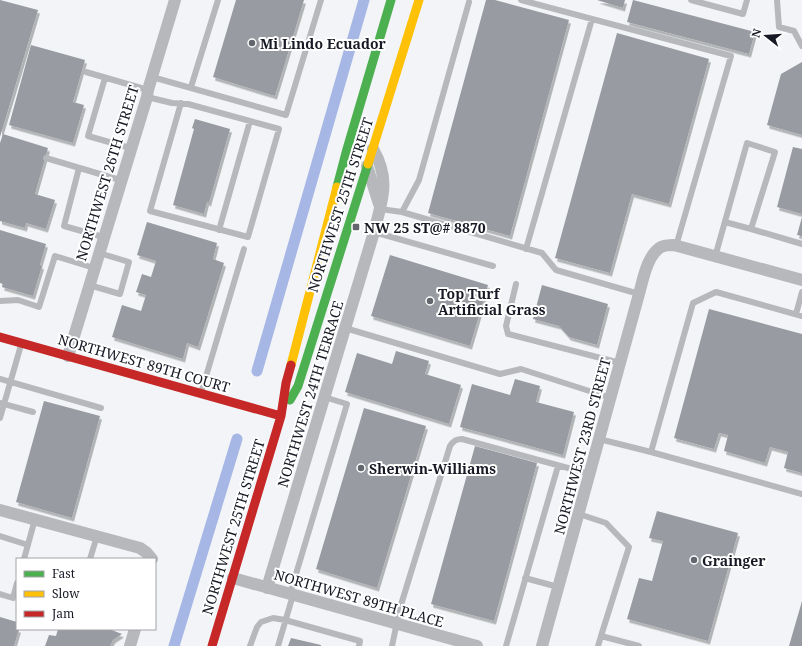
<svg xmlns="http://www.w3.org/2000/svg" width="802" height="646" font-family="'Noto Serif',serif">
<defs>
<filter id="shadow"><feDropShadow dx="2" dy="3.5" stdDeviation="0" flood-color="#0004"/></filter>
</defs>
<rect width="100%" height="100%" fill="#f2f4f7"/>
<g fill="none" stroke-linecap="round" stroke-linejoin="round">
<!-- canal -->
<path stroke="#a7b7e5" stroke-width="11" d="M 257,371 L 364,0
M 174,646 L 237,439"/>
</g>
<!-- building -->
<path fill="#989ba1" filter="url(#shadow)" d="M 0,0 L 38,10 L 0,137 Z
M 236,0 L 304,0 L 275,96 L 213,77 Z
M 486,0 L 495,0 L 569,20 L 510,236 L 428,213 Z
M 597,0 L 625,0 L 623,8 Z
M 633,0 L 755,32 L 749,54 L 627,22 Z
M 617,33 L 709,59 L 669,204 L 632,194 L 610,273 L 555,258 Z
M 31,45 L 85,60 L 73,102 L 84,105 L 73,143 L 9,125 Z
M 802,62 L 802,135 L 767,125 L 781,74 Z
M 195,119 L 230,129 L 209,203 L 207,202 L 204,214 L 173,205 L 194,129 L 192,128 Z
M 3,134 L 48,148 L 35,194 L 55,200 L 46,229 L 26,223 L 25,228 L 0,221 L 0,143 Z
M 793,147 L 802,149 L 802,214 L 777,207 Z
M 802,217 L 802,236 L 797,235 Z
M 147,222 L 217,243 L 213,259 L 224,263 L 198,347 L 187,343 L 183,359 L 112,337 L 122,305 L 141,311 L 146,295 L 136,292 L 142,274 L 151,277 L 156,261 L 137,255 Z
M 0,230 L 46,244 L 40,265 L 42,266 L 33,296 L 2,287 L 3,284 L 0,283 Z
M 390,255 L 488,285 L 470,346 L 371,316 Z
M 542,285 L 608,304 L 597,345 L 569,337 L 559,326 L 533,319 Z
M 709,309 L 802,334 L 802,473 L 784,468 L 788,452 L 770,447 L 765,463 L 724,451 L 728,435 L 719,433 L 714,449 L 674,438 Z
M 396,351 L 429,361 L 425,374 L 461,385 L 449,424 L 345,392 L 357,353 L 392,364 Z
M 515,379 L 540,386 L 536,402 L 574,412 L 563,455 L 460,427 L 472,384 L 510,395 Z
M 44,401 L 100,416 L 72,518 L 16,502 Z
M 364,408 L 426,426 L 377,588 L 316,569 Z
M 475,446 L 537,463 L 494,621 L 431,604 Z
M 657,511 L 738,533 L 708,641 L 627,619 L 639,578 L 652,581 L 663,541 L 649,538 Z
M 802,601 L 802,646 L 789,646 Z
M 0,617 L 17,622 L 17,629 L 19,629 L 14,646 L 0,646 Z
M 58,629 L 109,629 L 122,634 L 113,640 L 110,646 L 45,646 L 49,635 L 56,636 Z
M 291,638 L 321,645 L 321,646 L 288,646 Z"/>
<g fill="none" stroke-linecap="round" stroke-linejoin="round">
<!-- lane -->
<path stroke="#b6b8bc" stroke-width="6" d="M 521,0 L 731,56 L 676,246
M 691,0 L 743,14 L 747,0
M 777,0 L 779,27 L 794,31 L 802,46
M 86,72 L 148,90
M 152,77 L 286,115 L 321,0
M 105,78 L 88,136 L 130,148
M 191,87 L 218,0
M 147,97 L 172,103 L 188,104 L 279,129 L 248,237 L 150,211 L 181,103
M 46,158 L 120,180
M 79,168 L 64,226 L 103,237
M 380,209 L 402,212 L 542,253 L 556,270 L 639,294
M 402,212 L 419,180 L 469,2
M 725,222 L 751,229
M 219,230 L 250,121
M 374,232 L 493,266
M 526,249 L 592,19
M 715,257 L 747,143 L 775,152 L 751,229 L 802,244
M 516,284 L 506,326 L 508,334 L 620,363
M 89,285 L 120,294 L 129,262 L 99,253
M 0,301 L 18,300 L 39,307 L 55,256 L 94,268
M 796,314 L 802,292
M 802,316 L 716,292 L 693,303 L 651,452 L 802,494
M 345,328 L 500,374 L 521,369 L 611,398
M 0,379 L 101,408
M 201,393 L 244,249
M 0,403 L 33,412
M 0,418 L 21,345
M 599,439 L 651,452
M 579,514 L 606,523 L 629,547 L 601,636 L 639,646
M 0,536 L 28,545
M 24,559 L 35,519
M 90,559 L 97,536
M 525,578 L 558,587
M 0,594 L 13,598 L 17,583
M 290,594 L 347,404 L 324,397
M 250,646 L 257,627 L 261,622 L 273,618 L 285,620 L 360,641 L 359,646
M 278,646 L 293,595
M 392,646 L 400,608 L 450,446 C 453,441 456,439 462,439 L 590,474
M 506,646 L 558,466
M 598,646 L 601,636"/>
<!-- street -->
<path stroke="#b6b8bc" stroke-width="12" d="M 367,166 L 379,204
M 68,356 L 147,97 L 148,90 L 175,0
M 0,510 L 140,548 L 147,553 L 152,559
M 233,578 L 477,646
M 267,588 L 374,232 C 382,200 391,180 373,149
M 130,646 L 135,629
M 542,646 L 639,294 C 643,280 647,255 661,247 C 665,245 669,245 674,245 L 802,280"/>
<!-- fast -->
<path stroke="#4caf50" stroke-width="9" d="M 337,187 L 347,149 L 391,0
M 290,400 L 298,386 L 368,164"/>
<!-- slow -->
<path stroke="#ffc107" stroke-width="9" d="M 368,164 L 419,0
M 291,365 L 337,187"/>
<!-- jam -->
<path stroke="#c62828" stroke-width="9" d="M 0,337 L 281,416
M 212,646 L 281,416 L 286,383 L 291,365"/>
</g>
<!-- markers -->
<g fill="#64666e" stroke="#fff" stroke-width="1.5">
<circle cx="252" cy="43" r="4"/>
<rect x="352" y="223" width="8" height="8" rx="2"/>
<circle cx="430" cy="301" r="4"/>
<circle cx="361" cy="468" r="4"/>
<circle cx="694" cy="560" r="4"/>
</g>
<g text-anchor="middle" dominant-baseline="central" stroke-width="4" stroke-linejoin="round" paint-order="stroke">
<!-- poi labels -->
<g font-size="14" font-weight="bold" fill="#171a25" stroke="#fff" text-anchor="start">
<text x="260" y="43">Mi Lindo Ecuador</text>
<text x="364" y="227">NW 25 ST@# 8870</text>
<text x="438" y="293">Top Turf<tspan x="438" dy="16">Artificial Grass</tspan></text>
<text x="369" y="468">Sherwin-Williams</text>
<text x="702" y="560">Grainger</text>
</g>
<!-- street labels -->
<g font-size="14" fill="#171a25" stroke="#fff">
<text transform="translate(107 173) rotate(-73)">NORTHWEST 26TH STREET</text>
<text transform="translate(340 205) rotate(-72)">NORTHWEST 25TH STREET</text>
<text transform="translate(144 363) rotate(16)">NORTHWEST 89TH COURT</text>
<text transform="translate(310 394) rotate(-73)">NORTHWEST 24TH TERRACE</text>
<text transform="translate(582 446) rotate(-75)">NORTHWEST 23RD STREET</text>
<text transform="translate(233 527) rotate(-73)">NORTHWEST 25TH STREET</text>
<text transform="translate(359 598) rotate(16)">NORTHWEST 89TH PLACE</text>
</g>
</g>
<!-- legend -->
<rect x="16" y="558" width="140" height="72" fill="#ffffff" stroke="#a2a3a8"/>
<rect x="24" y="571" width="20" height="6" fill="#4caf50" stroke="#a2a3a8"/>
<text x="52" y="578" font-size="12" fill="#171a25">Fast</text>
<rect x="24" y="591" width="20" height="6" fill="#ffc107" stroke="#a2a3a8"/>
<text x="52" y="598" font-size="12" fill="#171a25">Slow</text>
<rect x="24" y="611" width="20" height="6" fill="#c62828" stroke="#a2a3a8"/>
<text x="52" y="618" font-size="12" fill="#171a25">Jam</text>
<!-- north arrow -->
<g transform="translate(766 36) rotate(287)" stroke="#ffffff" stroke-width="3" paint-order="stroke">
<path d="M0-3L7 15L0 10L-7 15Z" fill="#171a25"/>
<text y="-6" font-size="11" font-weight="bold" text-anchor="middle" fill="#171a25">N</text>
</g>
</svg>
